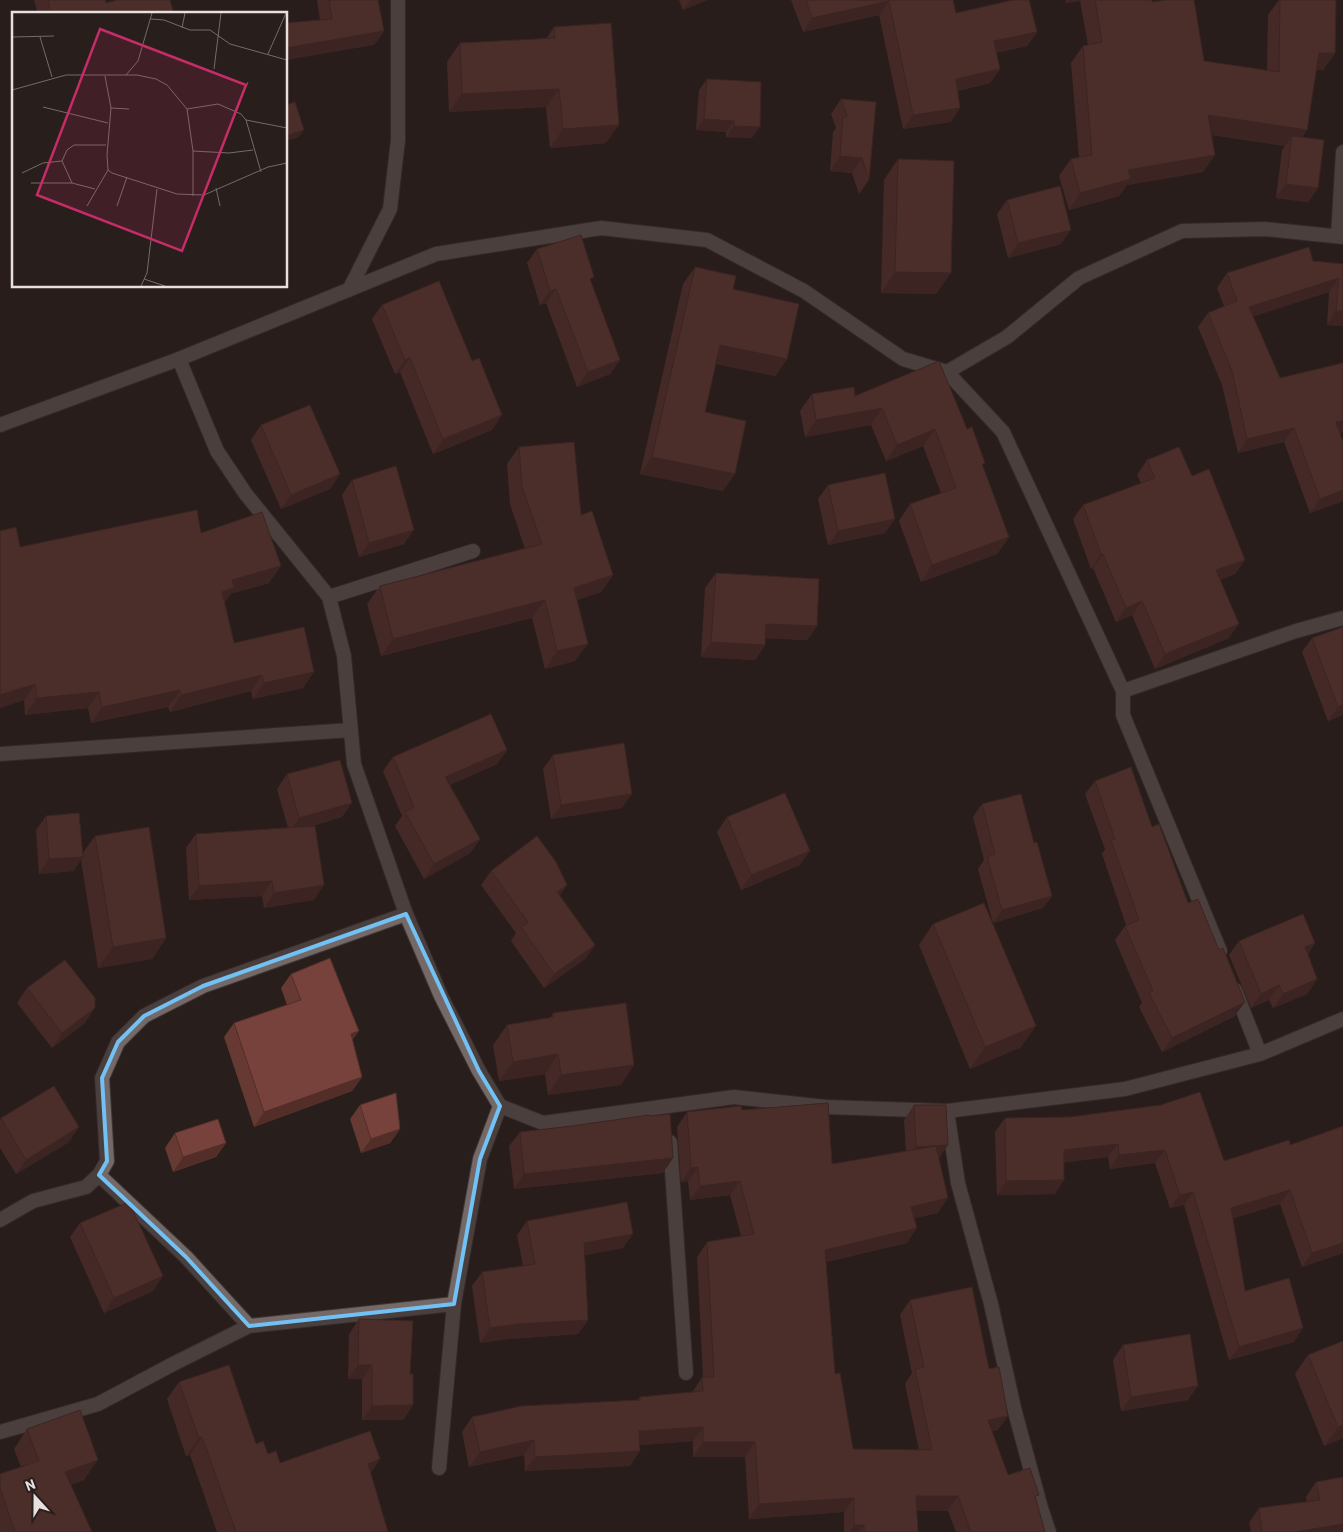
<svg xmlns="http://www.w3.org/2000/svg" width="1343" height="1532" font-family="Barlow,sans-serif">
<rect width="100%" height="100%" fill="#281e1c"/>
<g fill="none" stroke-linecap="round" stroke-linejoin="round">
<!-- minor casing -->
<g stroke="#403837" stroke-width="16">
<path id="minor" d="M 1338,236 L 1343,152
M 349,290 L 390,209 L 398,140 L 398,0
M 179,359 L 217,451 L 245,493 L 329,597 L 344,656 L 354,764 L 406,914 L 441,996 L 479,1071 L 500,1106 L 543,1123 L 734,1097 L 826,1107 L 947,1111 L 1125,1089 L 1260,1054 L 1343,1019
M 947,372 L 1003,432 L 1123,691 L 1123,715 L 1220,951
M 0,425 L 179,359 L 436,254 L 601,228 L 707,240 L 804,291 L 903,359 L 947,372 L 1007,337 L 1079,278 L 1182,231 L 1265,229 L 1343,237
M 329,597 L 473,551
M 1123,691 L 1296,631 L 1343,618
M 0,754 L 351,730
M 1235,990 L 1260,1054
M 947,1111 L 958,1183 L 991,1304 L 1014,1408 L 1041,1508 L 1049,1532
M 670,1142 L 686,1373
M 99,1175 L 186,1257 L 249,1326
M 0,1220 L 33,1201 L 86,1187 L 99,1175 L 107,1161 L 102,1078 L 118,1042 L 144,1016 L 203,986 L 406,914
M 0,1432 L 98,1404 L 173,1364 L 249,1326 L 454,1304
M 439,1468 L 454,1304 L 480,1159 L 500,1106"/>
</g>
<!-- minor -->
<use href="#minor" stroke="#756967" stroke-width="14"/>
</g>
<!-- wall -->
<path fill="#663933" d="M 34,0 L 105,0 L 106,3 L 174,14 L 38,14 Z
M 317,0 L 378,0 L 384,31 L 374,45 L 320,20 Z
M 679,0 L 707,0 L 683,10 Z
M 791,0 L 953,0 L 956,13 L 1037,32 L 1027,46 L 996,53 L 1000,69 L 990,83 L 958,91 L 951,122 L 903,129 L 879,15 L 803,32 Z
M 1066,0 L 1152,0 L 1152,2 L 1204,61 L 1267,71 L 1268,15 L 1279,0 L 1336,0 L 1335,53 L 1323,70 L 1316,70 L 1307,130 L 1302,137 L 1318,188 L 1308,202 L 1276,198 L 1282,150 L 1285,146 L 1211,135 L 1215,155 L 1203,172 L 1127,185 L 1119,196 L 1069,210 L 1059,176 L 1071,159 L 1079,157 L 1071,63 L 1083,46 L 1088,45 L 1080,1 L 1066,3 Z
M 554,27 L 606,143 L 550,148 L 546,107 L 449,112 L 447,62 L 460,43 L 546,39 Z
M 707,79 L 752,138 L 726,137 L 726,132 L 696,130 L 699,90 Z
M 841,99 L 869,180 L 859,194 L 852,173 L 830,171 L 833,132 L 836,128 L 831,114 Z
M 898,159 L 936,294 L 881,293 L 884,180 Z
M 1007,200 L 1061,244 L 1008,258 L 997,214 Z
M 537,249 L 591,282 L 620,360 L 610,374 L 577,387 L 546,303 L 540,305 L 527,263 Z
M 1313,261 L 1343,264 L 1343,326 L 1327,325 L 1329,292 L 1253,316 L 1280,378 L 1343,363 L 1343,433 L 1340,433 L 1343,442 L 1343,501 L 1310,513 L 1284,442 L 1238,453 L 1222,385 L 1198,327 L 1208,313 L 1224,306 L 1217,288 L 1227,273 Z
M 695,267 L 733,289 L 787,359 L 775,376 L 716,364 L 705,412 L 723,491 L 640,474 L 683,284 Z
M 382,305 L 492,430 L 433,454 L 400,372 L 395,374 L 372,319 Z
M 812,394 L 855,396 L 967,429 L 983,466 L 1009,537 L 997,554 L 921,582 L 899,521 L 910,504 L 941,493 L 923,446 L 886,461 L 871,425 L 805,437 L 800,411 Z
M 261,425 L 340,474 L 330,489 L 281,509 L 251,440 Z
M 519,447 L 581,515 L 613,575 L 601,592 L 577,600 L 575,661 L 545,669 L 532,618 L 381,656 L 367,604 L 380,586 L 525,549 L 510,504 L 507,464 Z
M 1147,460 L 1192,476 L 1245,560 L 1235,574 L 1220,580 L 1229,638 L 1155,669 L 1132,615 L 1116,622 L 1093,568 L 1091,569 L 1073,519 L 1083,505 L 1141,483 L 1137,475 Z
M 352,480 L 404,544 L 359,557 L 342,495 Z
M 828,485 L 885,533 L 828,545 L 818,499 Z
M 0,531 L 20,547 L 201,533 L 269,583 L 230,594 L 225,602 L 234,643 L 303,688 L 253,699 L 251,691 L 170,712 L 168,707 L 91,723 L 88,708 L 25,715 L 24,700 L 0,708 Z
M 716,573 L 817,626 L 807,640 L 765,638 L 765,645 L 755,660 L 701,657 L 705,588 Z
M 1312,638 L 1343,715 L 1328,721 L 1302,652 Z
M 507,750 L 497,764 L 450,785 L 480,839 L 470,853 L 424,879 L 395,826 L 402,816 L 383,771 L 393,757 Z
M 553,755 L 622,808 L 551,819 L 543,769 Z
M 287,774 L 342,817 L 309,827 L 314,900 L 264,908 L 262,896 L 189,900 L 186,848 L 196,834 L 288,828 L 277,789 Z
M 1095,781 L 1152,827 L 1188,903 L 1235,1016 L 1162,1052 L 1139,1007 L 1142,1003 L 1115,940 L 1125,926 L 1126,925 L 1102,854 L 1105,849 L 1085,794 Z
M 982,804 L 1034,843 L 1052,896 L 1043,908 L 993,923 L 978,869 L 984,860 L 973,817 Z
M 46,816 L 82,854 L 95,836 L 166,938 L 152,959 L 98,968 L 81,860 L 73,871 L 39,874 L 36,830 Z
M 727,817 L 800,865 L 741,890 L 717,832 Z
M 491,871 L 567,885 L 560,895 L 595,945 L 585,959 L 544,988 L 511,941 L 516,933 L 481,885 Z
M 933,924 L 1021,1047 L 970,1069 L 919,945 Z
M 1239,941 L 1315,943 L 1308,954 L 1317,979 L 1307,994 L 1273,1008 L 1269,1000 L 1251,1008 L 1229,955 Z
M 291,974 L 352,1040 L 362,1077 L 352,1091 L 254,1127 L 224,1037 L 234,1023 L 287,1005 L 281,988 Z
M 27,988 L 85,1023 L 52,1048 L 17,1003 Z
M 553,1013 L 621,1085 L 548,1095 L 545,1074 L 499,1081 L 493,1045 L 507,1025 L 550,1018 Z
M 360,1105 L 400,1129 L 390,1143 L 361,1153 L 350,1119 Z
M 914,1105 L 939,1158 L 938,1213 L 914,1218 L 907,1243 L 826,1262 L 835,1374 L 853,1449 L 919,1450 L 905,1384 L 912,1373 L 900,1315 L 910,1300 L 998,1430 L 992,1431 L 1008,1475 L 1036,1500 L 1045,1532 L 956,1532 L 948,1511 L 917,1511 L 918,1532 L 844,1532 L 844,1512 L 749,1519 L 745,1457 L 693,1457 L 693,1441 L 640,1445 L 630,1466 L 525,1471 L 524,1455 L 469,1467 L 462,1432 L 472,1417 L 637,1401 L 640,1397 L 692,1393 L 702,1377 L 703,1377 L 697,1257 L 707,1242 L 741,1236 L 730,1195 L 690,1200 L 688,1181 L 681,1182 L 677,1127 L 687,1112 L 742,1110 L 832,1164 L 906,1151 L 904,1120 Z
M 650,1116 L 673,1158 L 663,1173 L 514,1189 L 509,1146 L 520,1132 L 572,1126 Z
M 1,1118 L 69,1142 L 16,1174 L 0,1148 L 0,1120 Z
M 1005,1118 L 1224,1161 L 1290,1145 L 1343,1253 L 1302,1267 L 1280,1204 L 1233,1218 L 1245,1291 L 1294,1342 L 1229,1360 L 1184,1205 L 1170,1208 L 1155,1163 L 1110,1169 L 1108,1157 L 1064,1162 L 1055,1194 L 997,1195 L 995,1132 Z
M 175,1133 L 226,1143 L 216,1157 L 173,1172 L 165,1148 Z
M 527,1221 L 623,1248 L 585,1255 L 588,1320 L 578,1334 L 508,1339 L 480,1343 L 472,1286 L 482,1272 L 523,1266 L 517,1235 Z
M 80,1223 L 153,1291 L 104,1313 L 70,1237 Z
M 359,1319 L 410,1374 L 413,1405 L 403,1420 L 362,1420 L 362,1379 L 348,1379 L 349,1334 Z
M 1123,1345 L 1188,1400 L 1121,1411 L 1113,1360 Z
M 1308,1355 L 1343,1438 L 1324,1446 L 1295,1374 Z
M 179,1382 L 280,1463 L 371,1473 L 388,1532 L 217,1532 L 190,1455 L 186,1456 L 167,1399 Z
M 27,1429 L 84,1480 L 71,1485 L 92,1532 L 0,1532 L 0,1474 L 21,1467 L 14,1449 Z
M 1316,1482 L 1343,1532 L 1251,1532 L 1249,1523 L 1259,1508 L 1307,1502 L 1306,1497 Z"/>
<!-- shaded-wall -->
<path fill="#532e29" d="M 690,0 L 707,0 L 683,10 Z
M 1068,0 L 1081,0 L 1080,1 L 1066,3 Z
M 889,1 L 879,15 L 803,32 L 812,18 Z
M 384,31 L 374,45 L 286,60 L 286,48 Z
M 1037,32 L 1027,46 L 984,55 L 994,41 Z
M 1319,53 L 1335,53 L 1323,70 L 1307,70 Z
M 1000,69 L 990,83 L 946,93 L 956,79 Z
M 559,89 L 546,107 L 449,112 L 462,94 Z
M 960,108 L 951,122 L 903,129 L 913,115 Z
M 1208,115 L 1307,130 L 1295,147 L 1292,136 L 1285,146 L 1196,132 Z
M 704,119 L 734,121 L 726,132 L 696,130 Z
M 619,125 L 606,143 L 550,148 L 563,129 Z
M 734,126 L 760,127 L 752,138 L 726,137 Z
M 304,130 L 299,137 L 286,141 L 286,136 Z
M 1215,155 L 1203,172 L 1127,185 L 1119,196 L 1069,210 L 1080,193 L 1128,170 Z
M 840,156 L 862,158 L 852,173 L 830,171 Z
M 1286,184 L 1318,188 L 1308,202 L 1276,198 Z
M 1071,230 L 1061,244 L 1008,258 L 1018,243 Z
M 895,272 L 951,273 L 936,294 L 881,293 Z
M 1339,278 L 1329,292 L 1240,321 L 1249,307 Z
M 556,289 L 546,303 L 540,305 L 550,291 Z
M 1336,311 L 1343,311 L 1343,326 L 1327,325 Z
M 720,345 L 787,359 L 775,376 L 708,362 Z
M 410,358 L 400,372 L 395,374 L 405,360 Z
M 620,360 L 610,374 L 577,387 L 588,372 Z
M 882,408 L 871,425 L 805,437 L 816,420 Z
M 502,415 L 492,430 L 433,454 L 443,439 Z
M 1343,421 L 1343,433 L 1326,436 L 1336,422 Z
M 1294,428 L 1284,442 L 1238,453 L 1247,439 Z
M 935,429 L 923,446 L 886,461 L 897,445 Z
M 652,457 L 735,474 L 723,491 L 640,474 Z
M 340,474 L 330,489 L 281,509 L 291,495 Z
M 1343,490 L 1343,501 L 1310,513 L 1320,499 Z
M 895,519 L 885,533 L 828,545 L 838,531 Z
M 414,530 L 404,544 L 359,557 L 369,543 Z
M 1009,537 L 997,554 L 921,582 L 932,565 Z
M 1101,554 L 1103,554 L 1093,568 L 1091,569 Z
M 1245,560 L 1235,574 L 1206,585 L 1216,570 Z
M 281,566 L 269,583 L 230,594 L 223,604 L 222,592 L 232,580 Z
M 613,575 L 601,592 L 561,605 L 574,588 Z
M 545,600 L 532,618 L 381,656 L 393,639 Z
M 1142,601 L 1132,615 L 1116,622 L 1126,608 Z
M 766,624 L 817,626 L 807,640 L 756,638 Z
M 1239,624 L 1229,638 L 1155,669 L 1165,654 Z
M 711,642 L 765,645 L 755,660 L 701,657 Z
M 588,644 L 575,661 L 545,669 L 557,651 Z
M 314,672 L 303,688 L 253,699 L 264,683 Z
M 262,675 L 251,691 L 170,712 L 181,695 Z
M 35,684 L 24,700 L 0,708 L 0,695 Z
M 180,690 L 168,707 L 91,723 L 102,707 Z
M 99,692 L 88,708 L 25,715 L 37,698 Z
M 1343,705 L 1343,715 L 1328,721 L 1338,707 Z
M 507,750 L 497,764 L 435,791 L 445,777 Z
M 632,794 L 622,808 L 551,819 L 561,805 Z
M 352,803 L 342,817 L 289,832 L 299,818 Z
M 480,839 L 470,853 L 424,879 L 434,864 Z
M 810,851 L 800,865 L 741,890 L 751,875 Z
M 83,857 L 73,871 L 39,874 L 49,859 Z
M 272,881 L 262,896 L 189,900 L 199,886 Z
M 324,885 L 314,900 L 264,908 L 274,893 Z
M 567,885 L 557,899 L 557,892 Z
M 1052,896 L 1043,908 L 993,923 L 1002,910 Z
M 166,938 L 152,959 L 98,968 L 113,947 Z
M 1315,943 L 1305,957 L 1305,947 Z
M 595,945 L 585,959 L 544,988 L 554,974 Z
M 1317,979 L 1307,994 L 1273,1008 L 1283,994 Z
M 1279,985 L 1269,1000 L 1251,1008 L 1261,994 Z
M 1245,1002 L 1235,1016 L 1162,1052 L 1172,1038 Z
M 95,1008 L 85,1023 L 52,1048 L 62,1033 Z
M 1036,1026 L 1021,1047 L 970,1069 L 985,1047 Z
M 359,1031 L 349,1045 L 351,1034 Z
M 558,1054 L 545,1074 L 499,1081 L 513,1062 Z
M 634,1065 L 621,1085 L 548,1095 L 561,1075 Z
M 362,1077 L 352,1091 L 254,1127 L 264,1112 Z
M 79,1127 L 69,1142 L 16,1174 L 26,1160 Z
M 400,1129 L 390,1143 L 361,1153 L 371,1139 Z
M 226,1143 L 216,1157 L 173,1172 L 183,1157 Z
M 1118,1144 L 1108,1157 L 1054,1164 L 1064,1150 Z
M 948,1145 L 938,1160 L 906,1161 L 916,1147 Z
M 1165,1150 L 1155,1163 L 1110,1169 L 1119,1155 Z
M 673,1158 L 663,1173 L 514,1189 L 524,1174 Z
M 698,1167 L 688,1181 L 681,1182 L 691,1168 Z
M 1064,1180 L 1055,1194 L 997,1195 L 1006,1181 Z
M 740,1181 L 730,1195 L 690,1200 L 700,1186 Z
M 1290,1190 L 1280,1204 L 1222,1222 L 1231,1208 Z
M 1193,1192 L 1184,1205 L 1170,1208 L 1180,1195 Z
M 948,1198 L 938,1213 L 901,1221 L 911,1207 Z
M 917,1228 L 907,1243 L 815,1264 L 825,1250 Z
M 633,1234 L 623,1248 L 574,1257 L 584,1243 Z
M 1343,1243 L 1343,1253 L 1302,1267 L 1312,1253 Z
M 163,1276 L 153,1291 L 104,1313 L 114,1298 Z
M 588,1320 L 578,1334 L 508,1339 L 480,1343 L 490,1328 L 518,1324 Z
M 1303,1328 L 1294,1342 L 1229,1360 L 1239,1347 Z
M 358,1365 L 372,1365 L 362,1379 L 348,1379 Z
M 1198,1386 L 1188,1400 L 1121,1411 L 1131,1397 Z
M 413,1405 L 403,1420 L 362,1420 L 372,1406 Z
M 1008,1416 L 998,1430 L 977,1434 L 988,1420 Z
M 1343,1425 L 1343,1438 L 1324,1446 L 1338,1427 Z
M 703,1427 L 693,1441 L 629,1446 L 639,1431 Z
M 202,1437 L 190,1455 L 186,1456 L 199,1438 Z
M 534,1440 L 524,1455 L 469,1467 L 480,1452 Z
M 703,1442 L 755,1442 L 745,1457 L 693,1457 Z
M 640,1451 L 630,1466 L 525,1471 L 535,1457 Z
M 380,1459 L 368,1477 L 368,1464 Z
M 98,1460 L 84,1480 L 51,1492 L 65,1472 Z
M 916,1496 L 958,1496 L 948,1511 L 906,1511 Z
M 854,1498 L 844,1512 L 749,1519 L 759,1504 Z
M 1343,1524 L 1343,1532 L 1295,1532 Z
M 854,1525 L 864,1525 L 859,1532 L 850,1532 Z"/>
<!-- building -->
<path fill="#77423b" stroke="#532e29" d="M 48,0 L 105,0 L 106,3 L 117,0 L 170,0 L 174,14 L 51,14 Z
M 329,0 L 378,0 L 384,31 L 286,48 L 286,23 L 332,19 Z
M 806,0 L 953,0 L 956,13 L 1013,0 L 1029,0 L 1037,32 L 994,41 L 1000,69 L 956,79 L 960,108 L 913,115 L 889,1 L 812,18 Z
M 1095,0 L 1152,0 L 1152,2 L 1166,0 L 1194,0 L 1204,61 L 1279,72 L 1280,0 L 1336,0 L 1335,53 L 1319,53 L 1307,130 L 1208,115 L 1215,155 L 1128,170 L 1131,179 L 1080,193 L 1071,159 L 1092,155 L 1083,46 L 1102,42 Z
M 611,23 L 619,125 L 563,129 L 559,89 L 462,94 L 460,43 L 555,38 L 554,27 Z
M 707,79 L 761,82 L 760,127 L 734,126 L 734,121 L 704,119 Z
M 841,99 L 876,102 L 869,180 L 862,158 L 840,156 L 843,118 L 847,116 Z
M 295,102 L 304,130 L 286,136 L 286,105 Z
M 1292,136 L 1324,140 L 1318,188 L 1286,184 Z
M 898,159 L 954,161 L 951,273 L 895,272 Z
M 1060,186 L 1071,230 L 1018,243 L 1007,200 Z
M 581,235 L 594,277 L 590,279 L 620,360 L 588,372 L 556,289 L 550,291 L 537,249 Z
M 1309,247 L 1313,261 L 1343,264 L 1343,311 L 1336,311 L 1339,278 L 1249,307 L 1280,378 L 1343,363 L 1343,421 L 1336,422 L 1343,442 L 1343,490 L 1320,499 L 1294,428 L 1247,439 L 1232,371 L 1208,313 L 1237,301 L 1227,273 Z
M 695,267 L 736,276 L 733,289 L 799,304 L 787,359 L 720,345 L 705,412 L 746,421 L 735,474 L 652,457 Z
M 439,281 L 472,361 L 479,358 L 502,415 L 443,439 L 410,358 L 405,360 L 382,305 Z
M 939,361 L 967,429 L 972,427 L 985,463 L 982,464 L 1009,537 L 932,565 L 910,504 L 956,488 L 935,429 L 897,445 L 882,408 L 816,420 L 812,394 L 854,387 L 855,396 Z
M 310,405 L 340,474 L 291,495 L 261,425 Z
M 574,442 L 581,515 L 592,511 L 613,575 L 574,588 L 588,644 L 557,651 L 545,600 L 393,639 L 380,586 L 542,544 L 522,487 L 519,447 Z
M 1179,447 L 1192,476 L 1209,469 L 1245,560 L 1216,570 L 1239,624 L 1165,654 L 1142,601 L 1126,608 L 1103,554 L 1101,554 L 1083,505 L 1155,478 L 1147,460 Z
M 396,466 L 414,530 L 369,543 L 352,480 Z
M 885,473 L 895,519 L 838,531 L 828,485 Z
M 197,510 L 201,533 L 262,512 L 281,566 L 232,580 L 234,588 L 222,592 L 234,643 L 304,627 L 314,672 L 264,683 L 262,675 L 181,695 L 180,690 L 102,707 L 99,692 L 37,698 L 35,684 L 0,695 L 0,531 L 16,527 L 20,547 Z
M 716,573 L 819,579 L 817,626 L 766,624 L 765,645 L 711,642 Z
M 1343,627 L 1343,705 L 1338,707 L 1312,638 Z
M 491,714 L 507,750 L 445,777 L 480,839 L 434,864 L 405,812 L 414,807 L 393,757 Z
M 624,743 L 632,794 L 561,805 L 553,755 Z
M 340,760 L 352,803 L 299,818 L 287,774 Z
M 1131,767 L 1152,827 L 1159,824 L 1188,903 L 1198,899 L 1219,950 L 1223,948 L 1245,1002 L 1172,1038 L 1149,993 L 1153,991 L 1125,926 L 1139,920 L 1111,840 L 1115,839 L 1095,781 Z
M 785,793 L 810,851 L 751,875 L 727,817 Z
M 1021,794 L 1034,843 L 1037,842 L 1052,896 L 1002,910 L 987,857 L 995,854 L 982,804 Z
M 79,813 L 83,857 L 49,859 L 46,816 Z
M 315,826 L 324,885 L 274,893 L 272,881 L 199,886 L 196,834 Z
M 149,827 L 166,938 L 113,947 L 95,836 Z
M 537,836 L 556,862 L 567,885 L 557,892 L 595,945 L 554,974 L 521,927 L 528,922 L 491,871 Z
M 984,903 L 1036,1026 L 985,1047 L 933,924 Z
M 1303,914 L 1315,943 L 1305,947 L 1317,979 L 1283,994 L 1279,985 L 1261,994 L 1239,941 Z
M 330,958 L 359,1031 L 351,1034 L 362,1077 L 264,1112 L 234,1023 L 301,1000 L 291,974 Z
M 65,960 L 95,998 L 95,1008 L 62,1033 L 27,988 Z
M 626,1003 L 634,1065 L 561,1075 L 558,1054 L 513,1062 L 507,1025 L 554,1017 L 553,1013 Z
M 54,1086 L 79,1127 L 26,1160 L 1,1118 Z
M 1200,1092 L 1224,1161 L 1289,1140 L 1290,1145 L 1343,1126 L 1343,1243 L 1312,1253 L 1290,1190 L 1231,1208 L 1245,1291 L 1289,1278 L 1303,1328 L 1239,1347 L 1193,1192 L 1180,1195 L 1165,1150 L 1119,1155 L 1118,1144 L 1064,1150 L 1064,1180 L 1006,1181 L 1005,1118 L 1070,1117 L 1161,1105 Z
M 396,1093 L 400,1129 L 371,1139 L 360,1105 Z
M 828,1103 L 832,1164 L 936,1146 L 948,1198 L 911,1207 L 917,1228 L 825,1250 L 835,1374 L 840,1373 L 853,1449 L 932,1450 L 915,1369 L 924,1367 L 910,1300 L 972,1287 L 989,1369 L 999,1367 L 1008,1416 L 988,1420 L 1008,1475 L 1030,1468 L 1039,1495 L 1035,1496 L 1045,1532 L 971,1532 L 958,1496 L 916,1496 L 918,1532 L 864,1532 L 864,1525 L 854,1525 L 854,1498 L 759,1504 L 755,1442 L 703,1442 L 703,1427 L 639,1431 L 640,1451 L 535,1457 L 534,1440 L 480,1452 L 472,1417 L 522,1406 L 640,1400 L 640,1397 L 703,1391 L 702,1377 L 714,1377 L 707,1242 L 754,1234 L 740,1181 L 700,1186 L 698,1167 L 691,1168 L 687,1112 L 741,1106 L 742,1110 Z
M 914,1105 L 946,1105 L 948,1145 L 916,1147 Z
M 670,1114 L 673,1158 L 524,1174 L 520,1132 L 572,1126 L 649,1115 L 650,1116 Z
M 218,1119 L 226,1143 L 183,1157 L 175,1133 Z
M 129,1202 L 163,1276 L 114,1298 L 80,1223 Z
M 627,1202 L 633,1234 L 584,1243 L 588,1320 L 518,1324 L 490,1328 L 482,1272 L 535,1264 L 527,1221 Z
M 359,1319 L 413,1321 L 410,1374 L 413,1374 L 413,1405 L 372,1406 L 372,1365 L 358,1365 Z
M 1190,1334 L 1198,1386 L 1131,1397 L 1123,1345 Z
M 1343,1341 L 1343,1425 L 1338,1427 L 1308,1355 Z
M 229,1365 L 256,1444 L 263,1441 L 268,1454 L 276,1451 L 280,1463 L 370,1431 L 380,1459 L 368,1464 L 388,1532 L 236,1532 L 202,1437 L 199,1438 L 179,1382 Z
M 80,1410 L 98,1460 L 65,1472 L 92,1532 L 15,1532 L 0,1488 L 0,1474 L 39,1461 L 27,1429 Z
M 1343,1477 L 1343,1524 L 1295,1532 L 1262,1532 L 1259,1508 L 1320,1500 L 1316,1482 Z"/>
<!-- marked area -->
<path d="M0 0H1343V1532H0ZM 406,914 L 479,1071 L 500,1106 L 480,1159 L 454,1304 L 249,1326 L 186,1257 L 99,1175 L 107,1161 L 102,1078 L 118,1042 L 144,1016 L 203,986 Z" fill="#281e1c" fill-opacity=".55" fill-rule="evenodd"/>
<path fill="none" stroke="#71c1f5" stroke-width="4" stroke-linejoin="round" d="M 406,914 L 479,1071 L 500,1106 L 480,1159 L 454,1304 L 249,1326 L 186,1257 L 99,1175 L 107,1161 L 102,1078 L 118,1042 L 144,1016 L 203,986 Z"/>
<!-- overview -->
<g transform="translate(12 12)">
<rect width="275" height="275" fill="#281e1c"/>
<path fill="none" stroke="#746c6a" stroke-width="1" d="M 139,7 L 152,8 L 178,18 L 198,18 L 218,32 L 275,48M 170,16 L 173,1M 0,25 L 42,24M 28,25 L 40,65M 256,42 L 274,1M 202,57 L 209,1M 114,63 L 126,49 L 140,1M 93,64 L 99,96 L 95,143 L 96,158 L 100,161 L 165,182 L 192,183 L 256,155 L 275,151M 0,78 L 54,63 L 125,63 L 144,67 L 155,73 L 175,97 L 206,92 L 229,102 L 234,108 L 249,160M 31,95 L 96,111M 99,96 L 117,97M 175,97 L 181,139 L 181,184M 223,99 L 236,70M 234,108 L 275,116M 181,139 L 217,141 L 241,138M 50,149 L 60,171M 10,161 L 31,151 L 50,149 L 55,138 L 62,133 L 94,133M 19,171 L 60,171 L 83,177M 204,176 L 208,194M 75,194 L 96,158M 105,194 L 115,165M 132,267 L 153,274M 129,274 L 135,261 L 145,177"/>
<path fill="#c62c68" fill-opacity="0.15" stroke="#c62c68" stroke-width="2.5" d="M 88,17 L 234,73 L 170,239 L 25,183 Z"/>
<rect width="275" height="275" fill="none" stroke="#e7e0df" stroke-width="2.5"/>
</g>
<!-- north arrow -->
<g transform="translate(35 1497) rotate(339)" stroke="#281e1c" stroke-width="4" paint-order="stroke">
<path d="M0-4L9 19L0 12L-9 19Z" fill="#e7e0df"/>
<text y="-8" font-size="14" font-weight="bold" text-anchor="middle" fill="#e7e0df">N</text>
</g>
</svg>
